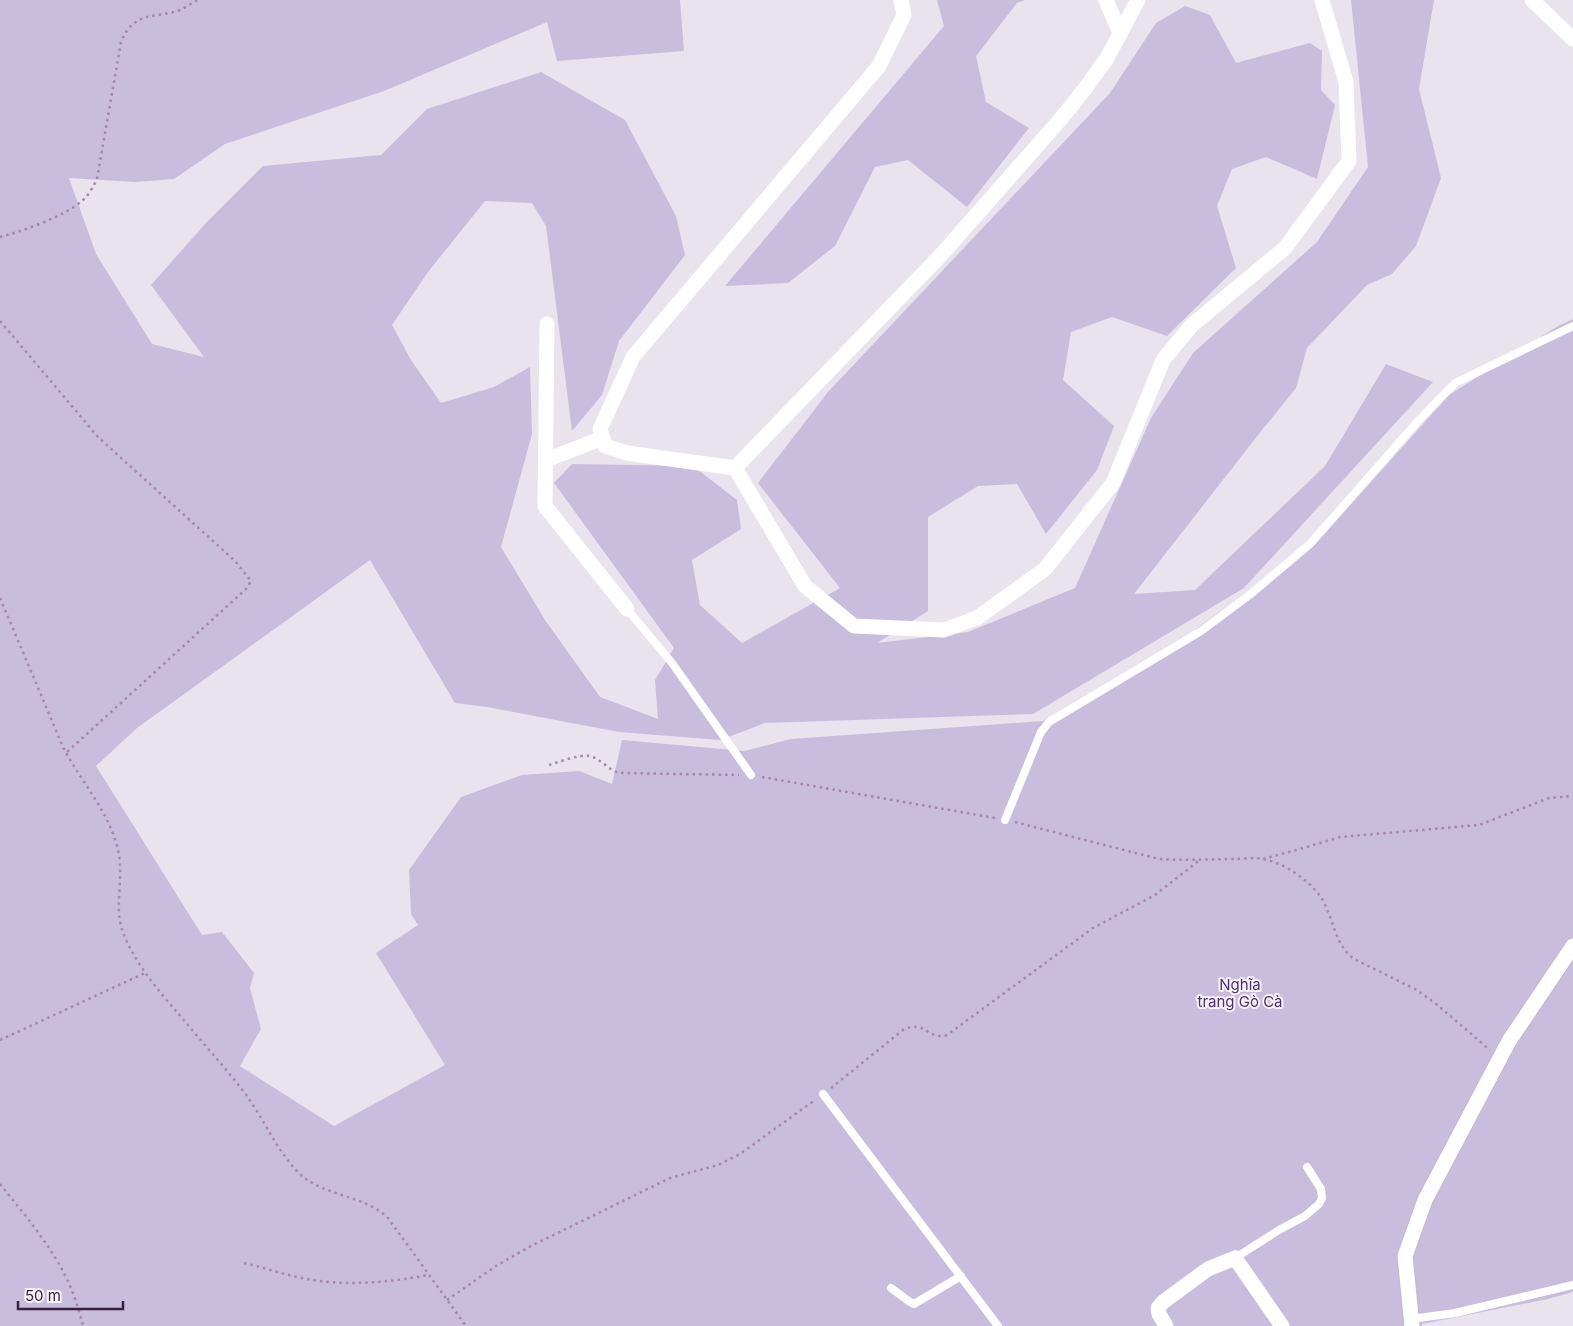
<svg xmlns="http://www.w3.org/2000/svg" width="1573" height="1326" font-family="Inter,sans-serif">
<rect width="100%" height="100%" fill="#e9e3ed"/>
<!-- green -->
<path fill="#c9bddd" d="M 0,0 L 680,0 L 684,51 L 557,61 L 547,22 L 384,91 L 225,144 L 174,179 L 135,182 L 69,178 L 96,254 L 152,344 L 204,357 L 151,285 L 205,224 L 263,166 L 381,155 L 427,109 L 541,72 L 625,120 L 676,216 L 685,255 L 619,341 L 602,395 L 572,431 L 546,226 L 532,203 L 485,201 L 428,272 L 392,325 L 411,360 L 441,403 L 494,387 L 530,367 L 532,434 L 501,547 L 545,620 L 600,697 L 658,719 L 655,680 L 674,648 L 554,483 L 572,464 L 693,466 L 737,500 L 741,529 L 692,560 L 700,605 L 742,643 L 840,588 L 758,483 L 828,392 L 1110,93 L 1156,23 L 1185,6 L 1210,15 L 1236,63 L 1310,43 L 1322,51 L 1321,90 L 1335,105 L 1317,179 L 1266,157 L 1232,169 L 1217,206 L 1236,268 L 1167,336 L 1112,317 L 1071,332 L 1063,380 L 1114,426 L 1097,470 L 1046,534 L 1017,484 L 978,486 L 928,517 L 928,611 L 877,643 L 968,632 L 1075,588 L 1151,418 L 1193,353 L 1317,242 L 1368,167 L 1351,0 L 1434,0 L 1419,89 L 1441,178 L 1416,246 L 1392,274 L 1367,285 L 1307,348 L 1296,388 L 1258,435 L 1134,594 L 1195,590 L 1325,466 L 1386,364 L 1433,382 L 1244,588 L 1033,714 L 765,723 L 720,740 L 619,732 L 487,707 L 455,703 L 370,560 L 137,728 L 96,766 L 202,935 L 222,932 L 254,973 L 250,988 L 261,1029 L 240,1066 L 334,1126 L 445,1065 L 376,953 L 418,925 L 411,914 L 409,870 L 461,797 L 522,775 L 579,771 L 612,784 L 622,740 L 744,751 L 791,739 L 1043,721 L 1193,631 L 1318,541 L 1449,395 L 1558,326 L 1573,319 L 1573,1292 L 1548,1299 L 1422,1324 L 1422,1326 L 0,1326 Z
M 937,0 L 1025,0 L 1017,3 L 976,56 L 986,102 L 1029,128 L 967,207 L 908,160 L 875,167 L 835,246 L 788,283 L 725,286 L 944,26 Z"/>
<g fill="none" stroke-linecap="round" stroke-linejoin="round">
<!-- secondary casing -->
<g stroke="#c6b7cc" stroke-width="17">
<path id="secondary" d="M 1412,1326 L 1405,1256 L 1425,1200 L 1509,1041 L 1573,946"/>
</g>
<!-- path -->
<path stroke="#a685af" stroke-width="2.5" stroke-dasharray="2.5 4" stroke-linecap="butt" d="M 0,237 C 23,231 63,217 82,201 C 89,195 93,187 97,179 L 121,42 C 134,10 155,19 180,10 C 186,7 192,3 198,0
M 0,321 L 98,437 L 235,561 L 251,581 L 246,589 L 66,753
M 0,598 L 63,747 C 81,782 109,811 118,850 C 124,875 115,902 121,926 C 130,957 156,988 177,1012 C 200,1040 225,1067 247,1096 C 264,1120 276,1148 295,1169 C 319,1197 362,1193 388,1218 L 466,1326
M 549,765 C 559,762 580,754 589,756 C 601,758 608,771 621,773 L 739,775
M 762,777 L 995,818
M 1015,822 L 1159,859 C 1184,861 1210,859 1236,859 C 1244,859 1254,857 1263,859 C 1284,863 1310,880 1322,899 C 1334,919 1334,944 1354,959 L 1415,989 L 1435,1003 L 1490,1050
M 1263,859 L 1300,849 L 1340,837 L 1479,825 L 1549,798 L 1573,796
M 0,1040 L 145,973
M 831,1088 L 903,1030 C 926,1019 928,1041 947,1035 L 1093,928 L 1155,895 L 1201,859
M 0,1184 C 24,1214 50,1244 67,1279 C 74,1294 79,1310 83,1326
M 244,1263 C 262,1267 279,1273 297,1277 C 341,1287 385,1283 429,1275
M 447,1300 L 496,1266 L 531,1246 L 670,1178 L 718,1165 L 740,1154 L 815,1100"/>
<!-- lane -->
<path stroke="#fff" stroke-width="8" d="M 627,609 L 672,663 L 751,775
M 1005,820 L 1041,732 L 1049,722 L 1201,631 L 1252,593 L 1310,544 L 1418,421 L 1455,383 L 1573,326
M 823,1094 L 998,1326
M 1235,1258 L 1279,1230 L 1305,1216 L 1319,1204 L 1322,1198 L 1321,1189 L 1307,1167
M 891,1288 L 910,1302 L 914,1304 L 961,1276
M 1411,1319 L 1455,1313 L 1573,1285"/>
<!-- street -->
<path stroke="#fff" stroke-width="15" d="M 901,0 L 904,15 L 879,66 L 633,357 L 600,429 L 605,446 L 627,453 L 735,468 L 805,586 L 854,626 L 944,630 L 977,618 L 1045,569 L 1113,483 L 1163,360 L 1192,325 L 1285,248 L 1349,161 L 1346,82 L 1322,0
M 1106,0 L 1120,33
M 1532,0 L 1573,39
M 547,324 L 545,506 L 627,609
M 546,460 L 603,438
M 735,468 L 941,255 L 1059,121 L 1084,90 L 1107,58 L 1138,0
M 1166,1326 L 1159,1314 L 1158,1308 L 1163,1302 L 1208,1269 L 1235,1258 L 1282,1326"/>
<!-- secondary -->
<use href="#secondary" stroke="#fff" stroke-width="15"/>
</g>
<g text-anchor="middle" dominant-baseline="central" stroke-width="4" stroke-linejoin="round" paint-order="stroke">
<!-- park labels -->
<g font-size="15" fill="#4f2f73" stroke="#f7f4f9">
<text x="1240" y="984">Nghĩa<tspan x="1240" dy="17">trang Gò Cà</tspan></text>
</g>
</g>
<!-- scale -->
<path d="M18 1301v8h105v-8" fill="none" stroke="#39233e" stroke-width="2.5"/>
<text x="25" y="1301" font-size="15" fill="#39233e" stroke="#f7f4f9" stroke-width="4" paint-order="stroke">50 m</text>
</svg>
